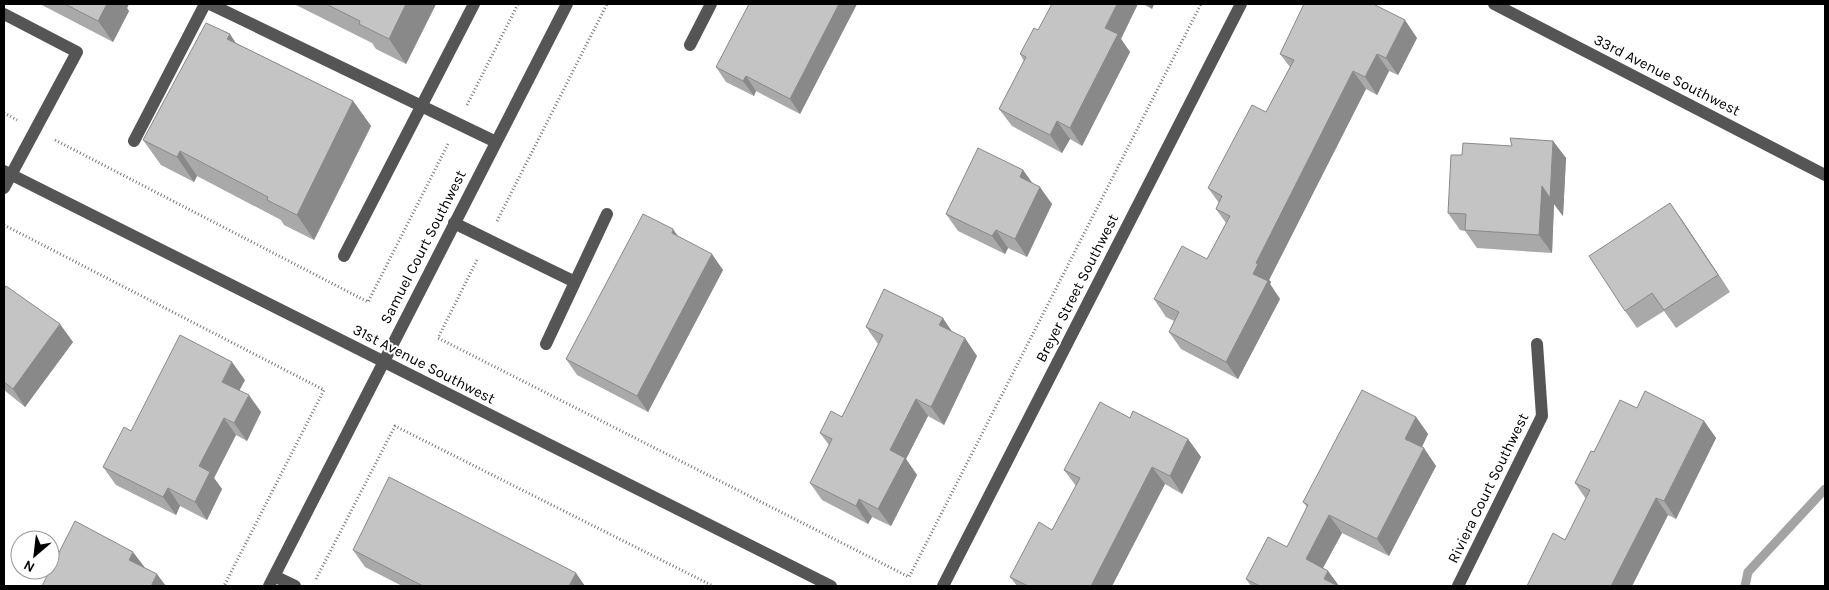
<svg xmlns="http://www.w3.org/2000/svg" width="1829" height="590" font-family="Karla,sans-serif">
<rect width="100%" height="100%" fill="#fff"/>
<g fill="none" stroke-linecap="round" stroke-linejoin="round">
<!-- stream -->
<path stroke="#a3a3a3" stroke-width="9" d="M 1745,586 L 1748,572 L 1825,489"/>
<!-- path -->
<path stroke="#777" stroke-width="3" stroke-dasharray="1 2.5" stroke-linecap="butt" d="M 467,105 L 518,4
M 4,113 L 17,120
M 55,140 L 368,302 L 449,142
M 497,221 L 607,4
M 4,225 L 324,390 L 224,586
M 477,260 L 438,338 L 909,577 L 1201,4
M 316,579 L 395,426 L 713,586"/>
<!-- minor -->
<path stroke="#555" stroke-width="12" d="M 210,4 L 496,142
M 1494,4 L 1825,175
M 4,14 L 77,52 L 4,188
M 690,45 L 711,4
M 134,141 L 205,4
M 4,171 L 831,586
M 454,223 L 575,282
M 344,256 L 474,4
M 546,344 L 607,214
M 274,576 L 295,586
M 269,586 L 567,4
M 943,586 L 1241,4
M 1458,586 L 1542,416 L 1537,344"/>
</g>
<!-- wall -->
<path fill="#a9a9a9" d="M 40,4 L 129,4 L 127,8 L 129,11 L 113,42 Z
M 294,4 L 436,4 L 406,64 L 376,49 L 372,43 Z
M 749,4 L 857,4 L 800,114 L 756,91 L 754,96 L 726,82 L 716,67 Z
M 1143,4 L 1154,4 L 1152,9 Z
M 1038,30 L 1121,39 L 1130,52 L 1082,146 L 1070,139 L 1062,153 L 1012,126 L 999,109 L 1024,61 L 1020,54 Z
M 1417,38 L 1398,75 L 1389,71 L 1377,95 L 1366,89 L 1269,280 L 1271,282 L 1270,284 L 1280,299 L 1238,379 L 1181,349 L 1169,332 L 1174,321 L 1166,317 L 1154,299 L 1207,259 L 1226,223 L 1216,209 L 1219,203 L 1208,188 L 1266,112 L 1290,67 L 1280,54 Z
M 236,43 L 353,101 L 371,126 L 314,240 L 284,225 L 281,220 L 197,176 L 194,182 L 161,165 L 143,140 Z
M 1553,141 L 1566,158 L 1563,216 L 1554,204 L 1552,253 L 1477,248 L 1465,231 L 1460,230 L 1448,213 L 1462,155 L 1512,146 Z
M 1023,170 L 1032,183 L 1052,204 L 1027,257 L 1008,248 L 1005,254 L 958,231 L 946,214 Z
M 1682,220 L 1730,292 L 1676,328 L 1664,311 L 1637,328 L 1625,311 Z
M 678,236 L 723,270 L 648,412 L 577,375 L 566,359 Z
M 4,289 L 73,342 L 25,407 L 4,390 Z
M 866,327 L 953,332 L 977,356 L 944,425 L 928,416 L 906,459 L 917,475 L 891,526 L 872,517 L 868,524 L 822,500 L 810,483 L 829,445 L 820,433 L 842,417 L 878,344 Z
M 245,380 L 239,390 L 261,412 L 247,441 L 236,435 L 214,478 L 222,489 L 207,520 L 180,506 L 176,515 L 116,485 L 103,467 L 131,431 Z
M 1637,408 L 1704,421 L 1716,438 L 1676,519 L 1668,515 L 1632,586 L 1527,586 L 1565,540 L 1586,499 L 1575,483 L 1594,452 Z
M 1416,417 L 1428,434 L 1422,447 L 1436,466 L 1389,556 L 1342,533 L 1323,568 L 1328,571 L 1339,586 L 1251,586 L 1246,579 L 1287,547 L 1307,507 L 1303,502 Z
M 1130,418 L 1188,439 L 1201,457 L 1182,494 L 1165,484 L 1112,586 L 1017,586 L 1010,577 L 1052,530 L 1076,486 L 1064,470 Z
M 353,550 L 585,586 L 402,586 L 365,567 Z"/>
<!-- shaded-wall -->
<path fill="#898989" d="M 107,4 L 129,4 L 127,8 L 129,11 L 113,42 L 98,21 Z
M 406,4 L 436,4 L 406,64 L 389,39 Z
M 839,4 L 857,4 L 800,114 L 790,99 Z
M 1117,4 L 1138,4 L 1121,39 L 1130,52 L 1082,146 L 1070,128 L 1105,28 Z
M 1148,4 L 1154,4 L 1152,9 Z
M 1405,20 L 1417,38 L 1398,75 L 1386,58 Z
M 230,34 L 247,60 L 227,39 Z
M 1377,54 L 1389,71 L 1377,95 L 1365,77 Z
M 1353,71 L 1366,89 L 1269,280 L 1271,282 L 1270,284 L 1280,299 L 1238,379 L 1226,362 L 1256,263 Z
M 746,76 L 756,91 L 754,96 L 743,81 Z
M 353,101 L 371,126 L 314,240 L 297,215 Z
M 1057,121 L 1070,139 L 1062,153 L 1050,135 Z
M 1553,141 L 1566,158 L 1563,216 L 1554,204 L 1552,253 L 1539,235 L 1542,186 Z
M 180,151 L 197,176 L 194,182 L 177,157 Z
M 1023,170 L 1036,188 L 1020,177 Z
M 1040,187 L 1052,204 L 1027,257 L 1015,239 Z
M 1670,203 L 1682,220 L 1730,292 L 1718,275 Z
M 673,229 L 684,245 L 672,233 Z
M 996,230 L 1008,248 L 1005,254 L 992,236 Z
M 712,254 L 723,270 L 648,412 L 637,396 Z
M 943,318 L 955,336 L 939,325 Z
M 60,324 L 73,342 L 25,407 L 13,389 Z
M 965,338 L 977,356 L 944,425 L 931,407 Z
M 232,362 L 245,380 L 235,399 L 222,382 Z
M 249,395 L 261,412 L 247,441 L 234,423 Z
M 916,399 L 928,416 L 906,459 L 917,475 L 891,526 L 878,509 L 890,450 Z
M 1416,417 L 1428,434 L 1417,457 L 1405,439 Z
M 224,418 L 236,435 L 214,478 L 222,489 L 207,520 L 195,502 L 199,466 Z
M 1704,421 L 1716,438 L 1676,519 L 1664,501 Z
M 1188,439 L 1201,457 L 1182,494 L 1170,476 Z
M 1424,448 L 1436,466 L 1389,556 L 1377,539 Z
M 1152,467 L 1165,484 L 1112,586 L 1091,586 Z
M 168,488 L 180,506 L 176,515 L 163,497 Z
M 1656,498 L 1668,515 L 1632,586 L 1611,586 Z
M 859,499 L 872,517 L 868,524 L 856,506 Z
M 1329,515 L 1342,533 L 1318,577 L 1306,559 Z
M 133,552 L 146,569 L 129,560 Z
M 1328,571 L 1339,586 L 1324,579 Z
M 576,573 L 585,586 L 569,586 Z
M 157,574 L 166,586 L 151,586 Z"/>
<!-- building -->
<path fill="#c4c4c4" stroke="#898989" d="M 65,4 L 107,4 L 98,21 Z
M 326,4 L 406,4 L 389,39 L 359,24 L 360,21 Z
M 749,4 L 839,4 L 790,99 L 746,76 L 743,81 L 716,67 Z
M 1052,4 L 1117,4 L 1105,28 L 1118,34 L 1070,128 L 1057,121 L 1050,135 L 999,109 L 1026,57 L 1020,54 L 1034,28 L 1038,30 Z
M 1304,4 L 1373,4 L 1405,20 L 1386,58 L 1377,54 L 1365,77 L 1353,71 L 1256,263 L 1258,264 L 1253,274 L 1268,281 L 1226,362 L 1169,332 L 1179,312 L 1154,299 L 1182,246 L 1207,259 L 1230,216 L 1216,209 L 1222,196 L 1208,188 L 1252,105 L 1266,112 L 1294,60 L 1280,54 Z
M 206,23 L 230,34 L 227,39 L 353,101 L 297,215 L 267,200 L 268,197 L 180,151 L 177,157 L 143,140 Z
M 1510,138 L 1553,141 L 1550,198 L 1542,186 L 1539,235 L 1465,230 L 1466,214 L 1448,213 L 1451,155 L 1462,155 L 1463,143 L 1512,146 Z
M 978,148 L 1023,170 L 1020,177 L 1040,187 L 1015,239 L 996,230 L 992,236 L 946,214 Z
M 1670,203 L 1718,275 L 1664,310 L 1652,293 L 1625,311 L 1589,256 Z
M 643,214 L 673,229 L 672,233 L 712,254 L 637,396 L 566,359 Z
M 6,286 L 60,324 L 13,389 L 4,382 L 4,289 Z
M 884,289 L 943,318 L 939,325 L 965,338 L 931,407 L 916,399 L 890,450 L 905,458 L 878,509 L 859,499 L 856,506 L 810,483 L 832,439 L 820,433 L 831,411 L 842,417 L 883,335 L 866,327 Z
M 180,335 L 232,362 L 222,382 L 249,395 L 234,423 L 224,418 L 199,466 L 210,472 L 195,502 L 168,488 L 163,497 L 103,467 L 124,427 L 131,431 Z
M 1362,390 L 1416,417 L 1405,439 L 1424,448 L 1377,539 L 1329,515 L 1306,559 L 1328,571 L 1324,579 L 1338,586 L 1260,586 L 1246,579 L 1268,537 L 1287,547 L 1308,505 L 1303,502 Z
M 1645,391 L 1704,421 L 1664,501 L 1656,498 L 1611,586 L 1527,586 L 1553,533 L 1565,540 L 1590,490 L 1575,483 L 1591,451 L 1594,452 L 1620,400 L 1637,408 Z
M 1100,402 L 1130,418 L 1133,411 L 1188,439 L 1170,476 L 1152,467 L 1091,586 L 1028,586 L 1010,577 L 1039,522 L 1052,530 L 1080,478 L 1064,470 Z
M 389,477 L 576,573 L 569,586 L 423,586 L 353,550 Z
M 75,521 L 133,552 L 129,560 L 157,574 L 151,586 L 42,586 Z"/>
<g text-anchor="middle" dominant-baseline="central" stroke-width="4" stroke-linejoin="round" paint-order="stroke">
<!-- street labels -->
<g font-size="15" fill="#000" stroke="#fff">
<text transform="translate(1667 75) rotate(27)">33rd Avenue Southwest</text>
<text transform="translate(423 247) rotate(-63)">Samuel Court Southwest</text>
<text transform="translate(1077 288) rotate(-63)">Breyer Street Southwest</text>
<text transform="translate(424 364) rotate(27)">31st Avenue Southwest</text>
<text transform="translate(1488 488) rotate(-64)">Riviera Court Southwest</text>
</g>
</g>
<!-- border -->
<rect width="1829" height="590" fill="none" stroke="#000000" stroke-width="10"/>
<!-- north arrow -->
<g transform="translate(35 555) rotate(208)"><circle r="24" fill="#ffffff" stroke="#999999"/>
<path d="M0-4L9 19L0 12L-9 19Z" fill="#000000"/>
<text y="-8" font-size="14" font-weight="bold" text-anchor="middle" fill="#000000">N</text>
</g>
</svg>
